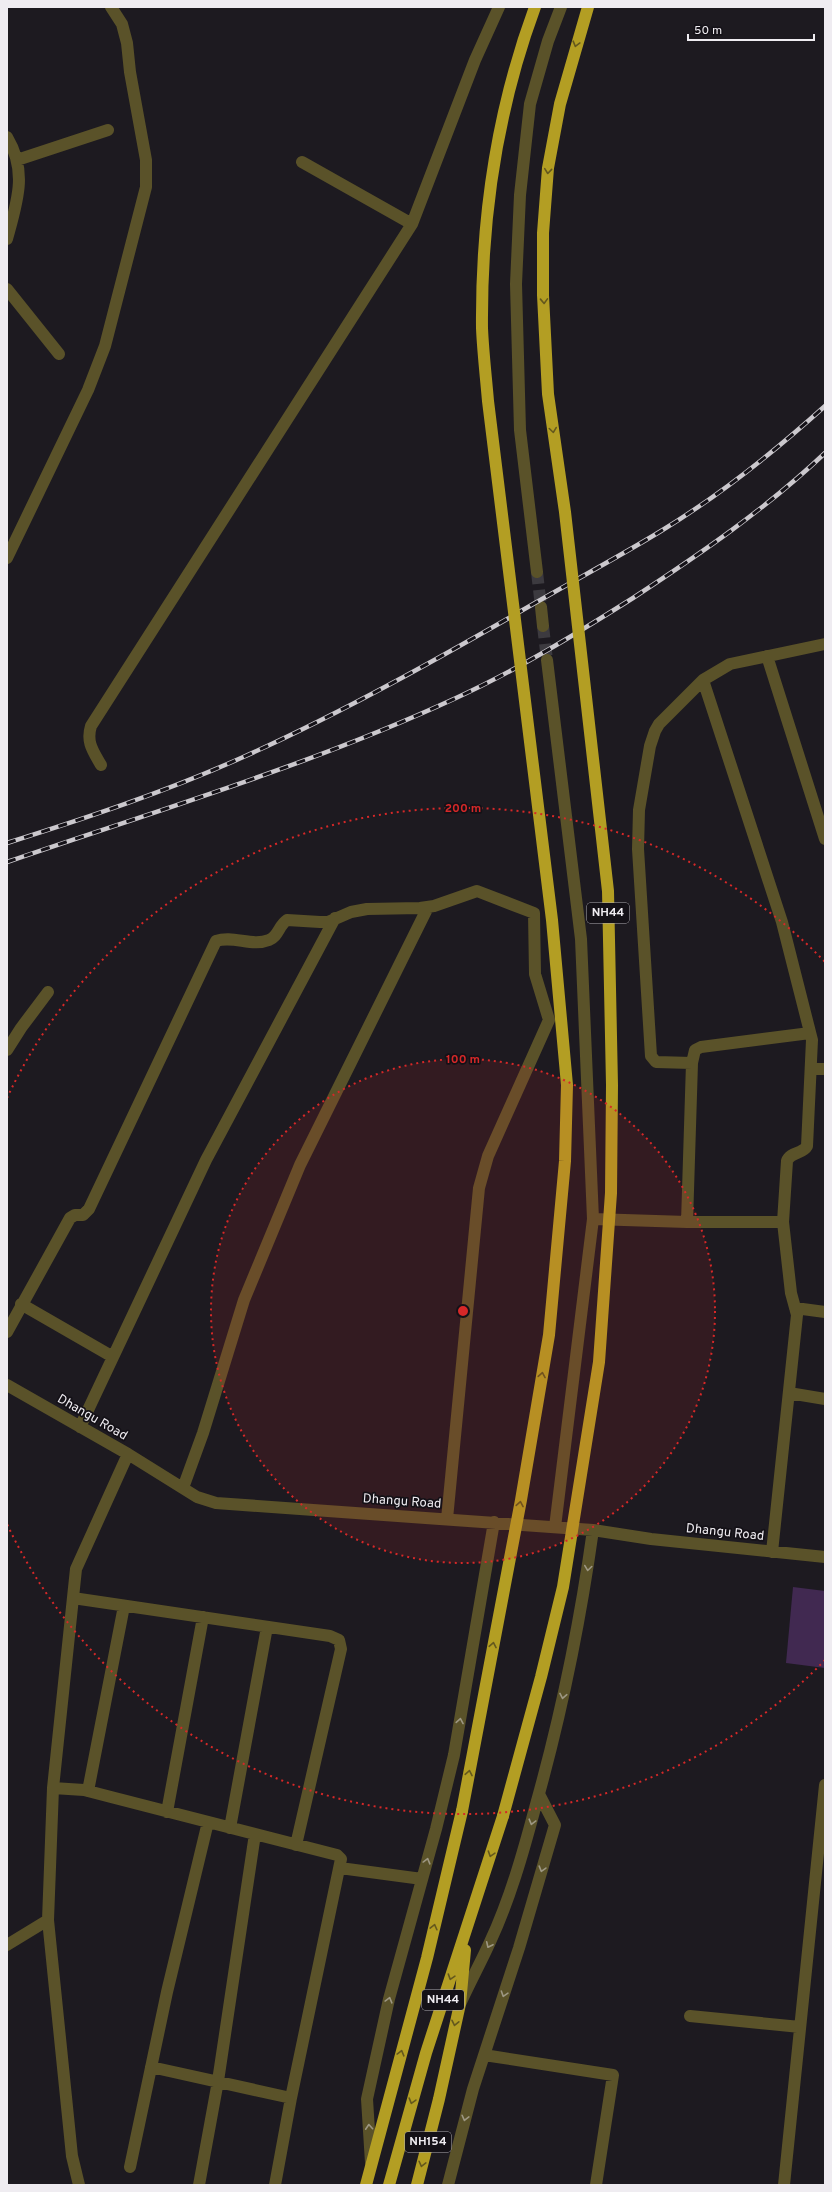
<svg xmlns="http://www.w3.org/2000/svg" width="832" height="2192" font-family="Overpass,sans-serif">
<rect width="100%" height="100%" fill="#1d1a20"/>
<!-- building -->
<path fill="#412951" d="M 793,1587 L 825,1591 L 825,1668 L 786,1663 Z"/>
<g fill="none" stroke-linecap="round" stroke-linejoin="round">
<!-- minor-tunnel -->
<path stroke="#3c3a3f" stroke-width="12" stroke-dasharray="12 6" stroke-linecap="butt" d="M 537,572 L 541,607
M 543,626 L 547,660"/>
<!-- minor -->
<path stroke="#5a5229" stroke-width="12" d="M 7,137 C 28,172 17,202 7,239
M 17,160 L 108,130
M 302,162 L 412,224
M 7,289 L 59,354
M 7,558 L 88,390 L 105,346 L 146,187 L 146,160 L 130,72 L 127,43 L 122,24 L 111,7
M 537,572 L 520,430 L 516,284 L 520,195 L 530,104 L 548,41 L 561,7
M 541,607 L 543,626
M 767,656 L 825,839
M 547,660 L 581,939 L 593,1219 L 555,1527
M 703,680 L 782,922 L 812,1040 L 807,1146 C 803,1154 790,1152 787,1161 L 783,1222 L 791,1293 L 797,1315 L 772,1552
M 101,765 C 93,751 86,742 91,726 L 412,224 L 475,60 L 499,7
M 7,1050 L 21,1028 L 48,992
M 692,1063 L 656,1062 L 651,1056 L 638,849 L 639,810 L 650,746 L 655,731 L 659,724 L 703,680 L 730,664 L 825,644
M 811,1069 L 825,1069
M 593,1219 L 687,1222 L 783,1222
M 687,1222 L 692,1063 L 695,1050 L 701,1047 L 810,1033
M 21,1304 L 113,1357
M 795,1308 L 825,1312
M 7,1332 L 70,1218 L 75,1215 L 83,1215 L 89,1209 L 216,941 C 233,935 252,947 269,940 C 278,937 279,925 287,920 L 320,922 L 328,922 L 351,912 L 367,909 L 420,908 L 434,906 L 477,891 L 534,913 L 535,974 L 549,1020 L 488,1156 L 479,1188 L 447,1519
M 7,1385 L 128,1454 L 197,1497 L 216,1503 L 593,1530 L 651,1539 L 825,1557
M 789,1393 L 825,1399
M 80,1427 L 206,1160 L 335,918
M 183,1488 L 203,1433 L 244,1300 L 300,1165 L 428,907
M 73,1598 L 330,1636 L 339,1640 L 341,1649 L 296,1845
M 53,1788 L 84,1790 L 111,1797 L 337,1855 L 341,1859 L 291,2098 L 275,2185
M 88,1791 L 124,1606
M 167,1812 L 203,1617
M 230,1828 L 267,1627
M 340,1868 L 422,1879
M 7,1945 L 48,1920
M 461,2002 C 470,1982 481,1962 490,1942 C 510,1899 523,1853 535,1808 C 561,1716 580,1623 593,1530
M 690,2016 L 800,2027
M 484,2055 L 613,2075 L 596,2185
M 151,2067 L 291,2098
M 371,2163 L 367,2099 L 389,1999 L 436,1829 L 454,1755 L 494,1522
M 130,2167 L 167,1992 L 208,1822
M 79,2185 L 72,2156 L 48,1920 L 53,1788 L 76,1569 L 128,1454
M 199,2185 L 218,2081 L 255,1834
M 448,2185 L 473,2089 L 519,1948 L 555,1825 L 539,1794
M 784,2185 L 825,1785"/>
<!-- highway -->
<path stroke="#b39e23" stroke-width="12" d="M 366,2185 L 427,1958 L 462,1811
M 389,2185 L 426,2053 L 503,1816
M 417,2185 L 439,2099 L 460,2004 L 465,1950"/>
<!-- rail casing -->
<g stroke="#cbc8cd" stroke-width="4.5">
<path id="rail" d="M 7,843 C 86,818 165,792 241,758 C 342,713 439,658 535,603 C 577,579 620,556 661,531 C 720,495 774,452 825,406
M 7,862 C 158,810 311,765 456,698 C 517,670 576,634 633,598 C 700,554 767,508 825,453"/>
</g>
<!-- rail -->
<use href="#rail" stroke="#141117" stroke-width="3" stroke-dasharray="9" stroke-linecap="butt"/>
<!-- highway-bridge -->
<path stroke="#b39e23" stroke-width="12" d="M 462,1811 L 521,1500 L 549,1335 L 565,1161 L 567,1085 L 552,920 L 488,401 C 486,377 483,352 482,328 C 481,219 497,110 535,7
M 503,1816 L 541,1677 L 563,1587 L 599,1362 L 611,1193 L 612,1085 L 608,891 L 565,512 L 548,394 L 543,295 L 543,233 L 548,168 L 560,104 L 588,7"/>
</g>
<!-- one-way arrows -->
<defs><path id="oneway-chevron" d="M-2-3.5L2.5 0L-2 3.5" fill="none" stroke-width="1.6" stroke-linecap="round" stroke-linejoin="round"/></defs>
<g stroke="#64581d">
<use href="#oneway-chevron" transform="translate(576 44) rotate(105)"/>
<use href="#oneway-chevron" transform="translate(548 171) rotate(96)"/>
<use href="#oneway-chevron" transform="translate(544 301) rotate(88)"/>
<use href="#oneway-chevron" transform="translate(553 430) rotate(82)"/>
<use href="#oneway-chevron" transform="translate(542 1375) rotate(-80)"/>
<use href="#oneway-chevron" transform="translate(520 1504) rotate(-80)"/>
<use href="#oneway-chevron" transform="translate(493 1645) rotate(-79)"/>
<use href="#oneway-chevron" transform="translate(469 1773) rotate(-79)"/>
<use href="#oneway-chevron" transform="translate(491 1854) rotate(108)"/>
<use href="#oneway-chevron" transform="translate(434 1927) rotate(-76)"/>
<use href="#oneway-chevron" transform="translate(451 1977) rotate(108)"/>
<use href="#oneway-chevron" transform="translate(455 2023) rotate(102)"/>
<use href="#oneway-chevron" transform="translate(401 2053) rotate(-75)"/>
<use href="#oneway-chevron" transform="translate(412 2101) rotate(106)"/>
<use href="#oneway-chevron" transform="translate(422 2164) rotate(104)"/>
</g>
<g stroke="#9d9783">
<use href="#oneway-chevron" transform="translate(588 1568) rotate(98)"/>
<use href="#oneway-chevron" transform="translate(563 1696) rotate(101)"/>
<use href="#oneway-chevron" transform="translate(460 1721) rotate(-80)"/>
<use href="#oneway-chevron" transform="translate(532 1822) rotate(105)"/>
<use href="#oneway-chevron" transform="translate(427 1861) rotate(-75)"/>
<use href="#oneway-chevron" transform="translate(542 1869) rotate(106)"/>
<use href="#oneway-chevron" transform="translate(489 1945) rotate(115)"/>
<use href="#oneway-chevron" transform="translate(504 1994) rotate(108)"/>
<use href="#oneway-chevron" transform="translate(389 2000) rotate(-75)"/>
<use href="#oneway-chevron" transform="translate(465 2118) rotate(104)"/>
<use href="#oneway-chevron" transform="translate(369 2127) rotate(-94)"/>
</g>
<!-- distance rings -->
<circle cx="463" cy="1311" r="252" fill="#d62828" fill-opacity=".12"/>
<g fill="none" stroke="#d62828" stroke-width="2" stroke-dasharray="2 4">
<circle cx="463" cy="1311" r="252"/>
<path d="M825 1660A503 503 0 0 1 7 1524M7 1098A503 503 0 0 1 825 962"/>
</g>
<g text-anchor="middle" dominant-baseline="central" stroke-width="3.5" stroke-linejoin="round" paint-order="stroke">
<!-- shield labels -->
<g fill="#141117" stroke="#adaab0" stroke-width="1">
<rect x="587" y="903" width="42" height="20" rx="3"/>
<rect x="422" y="1990" width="42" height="20" rx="3"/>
<rect x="405" y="2132" width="46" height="20" rx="3"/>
</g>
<g font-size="12" font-weight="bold" fill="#efecf1">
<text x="608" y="913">NH44</text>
<text x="443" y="2000">NH44</text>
<text x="428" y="2142">NH154</text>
</g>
<!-- street labels -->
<g font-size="13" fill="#efecf1" stroke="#141117">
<text transform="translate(92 1418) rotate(30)">Dhangu Road</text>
<text transform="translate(402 1502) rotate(4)">Dhangu Road</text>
<text transform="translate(725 1533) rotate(6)">Dhangu Road</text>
</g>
</g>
<circle cx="463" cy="1311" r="6" fill="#d62828" stroke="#141117" stroke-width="2"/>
<g font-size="12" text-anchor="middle" font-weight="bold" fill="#d62828" stroke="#141117" stroke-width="3.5" stroke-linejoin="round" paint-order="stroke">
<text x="463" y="812">200 m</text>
<text x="463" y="1063">100 m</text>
</g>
<!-- border -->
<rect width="832" height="2192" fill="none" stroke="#efecf1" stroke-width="16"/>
<!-- scale -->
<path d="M688 34v6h126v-6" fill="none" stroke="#efecf1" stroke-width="2"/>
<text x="694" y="34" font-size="12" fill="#efecf1" stroke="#141117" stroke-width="3" paint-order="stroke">50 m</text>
</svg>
